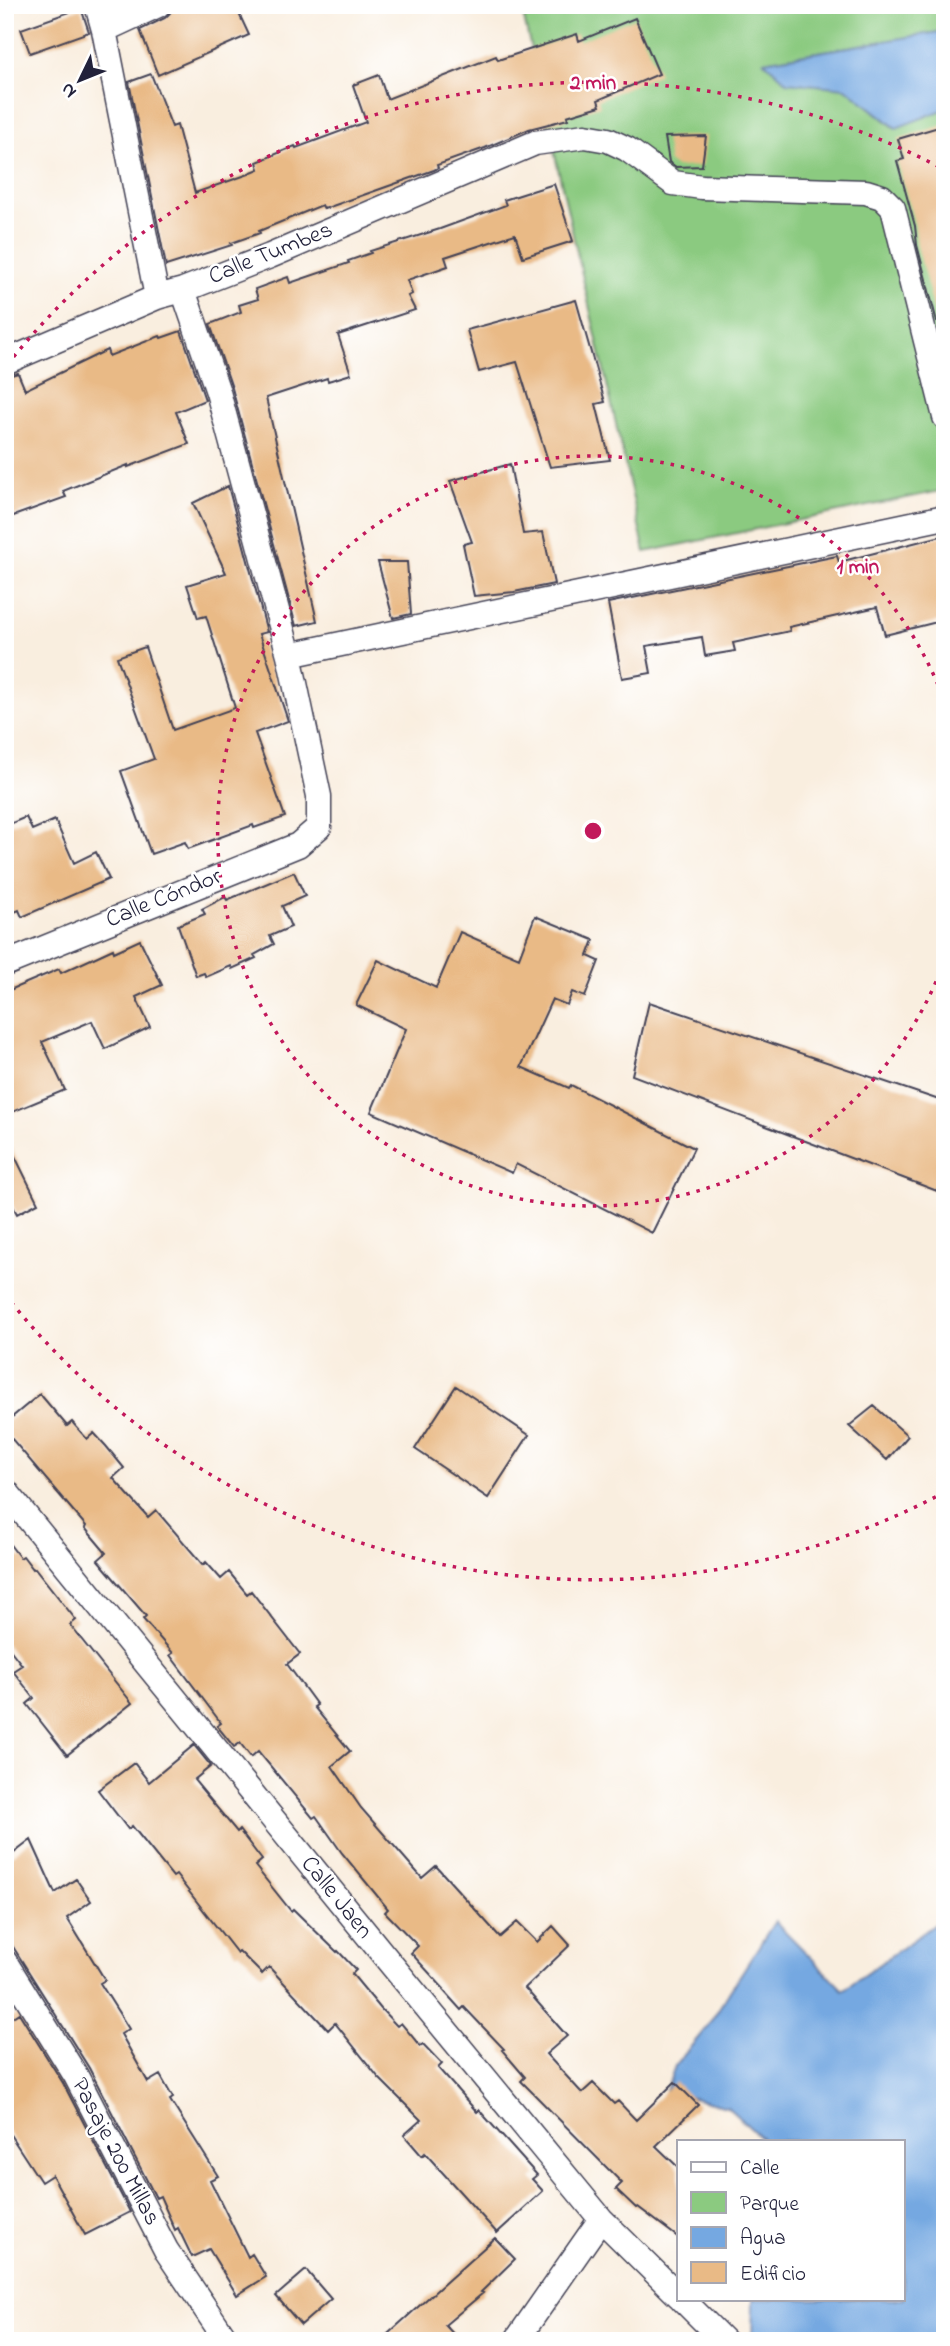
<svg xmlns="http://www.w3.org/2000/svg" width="950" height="2346" font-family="'Indie Flower',sans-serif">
<rect width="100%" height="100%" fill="#fff"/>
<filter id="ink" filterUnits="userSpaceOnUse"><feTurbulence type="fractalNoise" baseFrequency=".0143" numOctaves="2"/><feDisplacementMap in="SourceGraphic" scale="14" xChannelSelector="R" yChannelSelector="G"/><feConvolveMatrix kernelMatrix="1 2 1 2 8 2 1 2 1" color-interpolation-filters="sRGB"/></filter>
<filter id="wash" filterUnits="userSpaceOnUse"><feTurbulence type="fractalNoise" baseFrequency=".00686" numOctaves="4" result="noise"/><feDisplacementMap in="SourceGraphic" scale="28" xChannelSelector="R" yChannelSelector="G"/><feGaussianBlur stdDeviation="1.57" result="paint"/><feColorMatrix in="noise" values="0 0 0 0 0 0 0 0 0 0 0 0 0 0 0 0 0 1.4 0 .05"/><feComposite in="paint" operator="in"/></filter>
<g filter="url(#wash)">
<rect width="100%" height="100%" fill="#f9eedf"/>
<!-- green -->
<path fill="#8bca80" stroke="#56765e" stroke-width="2" d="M 521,5 L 945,5 L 945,31 L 764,61 L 787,82 L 846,88 L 895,128 L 945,109 L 945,498 L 940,491 L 645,552 Z"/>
<!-- water -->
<path fill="#75a8e1" stroke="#4c658e" stroke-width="2" d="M 945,31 L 945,109 L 896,128 L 846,88 L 787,82 L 764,61 Z
M 945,1917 L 945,2341 L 752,2341 L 753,2299 L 903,2299 L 903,2141 L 765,2141 L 727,2107 L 666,2091 L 675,2066 L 707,2027 L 775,1921 L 843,1990 Z"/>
<g id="blocks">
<!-- building -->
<path fill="#e9ba86" d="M 174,5 L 235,5 L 249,35 L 158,75 L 140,30 L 165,18 L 170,13 Z
M 81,8 L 89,32 L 30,53 L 21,29 Z
M 635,18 L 659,74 L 598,100 L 600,106 L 567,116 L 568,119 L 529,129 L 485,148 L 437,165 L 438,168 L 434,170 L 324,209 L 322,205 L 259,231 L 260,233 L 231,243 L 232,245 L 166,266 L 129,82 L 151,74 L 172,127 L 177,125 L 195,193 L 249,174 L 249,173 L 259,169 L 257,162 L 295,146 L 296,148 L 366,122 L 353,85 L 379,75 L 387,99 L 496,56 L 498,60 L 577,34 L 579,41 Z
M 945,125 L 945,321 L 937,322 L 917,245 L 915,226 L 897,161 L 904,159 L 898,139 Z
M 706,136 L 702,166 L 676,167 L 669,162 L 665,137 Z
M 554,184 L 573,241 L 523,257 L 515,234 L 445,257 L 448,266 L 407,280 L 412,294 L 408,296 L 415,310 L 338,335 L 351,374 L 328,381 L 327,378 L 266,398 L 317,621 L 296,626 L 232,388 L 210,324 L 241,312 L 239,305 L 258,299 L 255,289 L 288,277 L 290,283 L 349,263 L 348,261 L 371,253 L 370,251 L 440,229 L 506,205 L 504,200 Z
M 576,300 L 605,402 L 596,404 L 610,460 L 550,467 L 517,362 L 479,372 L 467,330 Z
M 181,331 L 205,400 L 176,412 L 189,444 L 128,467 L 128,465 L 63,491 L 66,497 L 5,519 L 5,377 L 18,373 L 25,390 L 107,350 L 109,356 L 160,336 L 161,338 Z
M 510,464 L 523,534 L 543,532 L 554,584 L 514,592 L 474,596 L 463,544 L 472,542 L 450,481 Z
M 228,486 L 267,632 L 259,634 L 288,721 L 255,733 L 285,817 L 254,828 L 253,825 L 188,849 L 185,842 L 151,854 L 121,771 L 154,759 L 117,657 L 145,647 L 173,730 L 235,708 L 206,616 L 198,618 L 187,585 L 226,573 L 193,503 Z
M 945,535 L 945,620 L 885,635 L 877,607 L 789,627 L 790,631 L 733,643 L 735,651 L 705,656 L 702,637 L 646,646 L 651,673 L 622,678 L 608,603 L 837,556 L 839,562 Z
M 378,562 L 407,562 L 411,614 L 393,618 Z
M 26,817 L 32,830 L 55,820 L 74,863 L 96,852 L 109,879 L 22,917 L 19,910 L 5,916 L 5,826 Z
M 294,872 L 305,896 L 282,906 L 291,927 L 270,936 L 274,944 L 254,955 L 256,958 L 232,969 L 231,966 L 206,977 L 204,973 L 196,976 L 178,925 L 205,914 L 202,909 L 225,897 L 227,900 Z
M 535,916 L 594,940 L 588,956 L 599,961 L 585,997 L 572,992 L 567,1005 L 552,999 L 521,1067 L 569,1088 L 571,1085 L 694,1148 L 652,1233 L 516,1164 L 512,1173 L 371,1112 L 406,1029 L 356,1005 L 378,960 L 436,988 L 460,932 L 519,958 Z
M 140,940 L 162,985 L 136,997 L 150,1027 L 105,1049 L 92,1021 L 42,1042 L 65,1090 L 5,1115 L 5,992 L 59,969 L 61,973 L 113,949 L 114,952 Z
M 649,1002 L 945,1102 L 945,1194 L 632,1075 Z
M 5,1136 L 38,1203 L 17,1214 L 5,1191 Z
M 456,1386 L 529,1435 L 488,1498 L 415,1449 Z
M 40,1394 L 67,1426 L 72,1422 L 87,1439 L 94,1433 L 106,1446 L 124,1468 L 113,1478 L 148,1517 L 156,1510 L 203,1565 L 206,1562 L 221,1579 L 229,1572 L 247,1594 L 251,1591 L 300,1654 L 287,1664 L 317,1705 L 314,1707 L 350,1751 L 332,1766 L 361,1808 L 422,1878 L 436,1866 L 500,1937 L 517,1922 L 537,1942 L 553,1926 L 570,1945 L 525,1988 L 567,2036 L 546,2054 L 582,2093 L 593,2083 L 614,2104 L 618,2101 L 636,2120 L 675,2082 L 698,2105 L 656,2146 L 679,2168 L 679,2238 L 638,2207 L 636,2208 L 616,2189 L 622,2183 L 521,2081 L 525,2077 L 502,2050 L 504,2049 L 464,2007 L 461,2010 L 443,1990 L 444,1989 L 411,1953 L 418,1946 L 385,1912 L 388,1909 L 342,1853 L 316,1816 L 313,1818 L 258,1751 L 251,1757 L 240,1743 L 234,1747 L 217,1726 L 221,1723 L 170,1655 L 173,1653 L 143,1619 L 146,1616 L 98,1560 L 106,1553 L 85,1528 L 86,1526 L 5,1431 L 5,1423 Z
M 874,1406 L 908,1436 L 887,1460 L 849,1426 Z
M 5,1538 L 20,1558 L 23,1556 L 33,1569 L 35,1568 L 76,1620 L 70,1625 L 132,1703 L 67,1755 L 27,1704 L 34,1698 L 13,1671 L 22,1665 L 5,1643 Z
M 194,1745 L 211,1766 L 194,1780 L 237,1832 L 239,1830 L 262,1860 L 255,1866 L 291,1911 L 293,1909 L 337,1952 L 338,1951 L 356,1970 L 352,1974 L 381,2009 L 397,2026 L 401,2023 L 420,2046 L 423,2044 L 442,2064 L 438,2068 L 477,2112 L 479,2110 L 537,2175 L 532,2179 L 543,2191 L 497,2233 L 425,2153 L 422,2156 L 404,2135 L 421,2120 L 379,2078 L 335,2023 L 328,2030 L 269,1967 L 262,1974 L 239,1951 L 237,1953 L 176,1875 L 173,1877 L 132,1826 L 128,1829 L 98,1790 L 134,1763 L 149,1782 Z
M 31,1840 L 55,1893 L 76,1879 L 91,1901 L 67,1918 L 105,1980 L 100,1983 L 129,2029 L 121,2034 L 148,2082 L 160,2075 L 173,2098 L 170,2100 L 218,2176 L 210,2180 L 248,2257 L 252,2254 L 266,2277 L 237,2295 L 209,2249 L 192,2257 L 178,2228 L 175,2230 L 160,2196 L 156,2198 L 89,2068 L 5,1934 L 5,1860 Z
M 19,2013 L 63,2083 L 130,2212 L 85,2235 L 52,2175 L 41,2182 L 5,2127 L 5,2022 Z
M 495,2238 L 515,2259 L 481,2292 L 483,2293 L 445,2325 L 460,2341 L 380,2341 Z
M 306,2270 L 331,2299 L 301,2325 L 276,2296 Z"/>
</g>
</g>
<g filter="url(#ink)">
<use href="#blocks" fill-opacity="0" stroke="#424154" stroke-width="2"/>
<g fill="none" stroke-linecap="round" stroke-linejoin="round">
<!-- street casing -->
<g stroke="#424154" stroke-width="27">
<path id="street" d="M 97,5 L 104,30 L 157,297
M 104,30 L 158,5
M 5,362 L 157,297 L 183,290 L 270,256 L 535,143 L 585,136 L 608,140 L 627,149 L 673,183 L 702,187 L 866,192 L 882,197 L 893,208 L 945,417
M 289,655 L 945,517
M 5,964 L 298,845 L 319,827 L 319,796 L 289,655 L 218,392 L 183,290
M 5,1490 L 382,1953 L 601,2219 L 679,2296
M 5,1962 L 76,2076 L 166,2250 L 227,2341
M 682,2299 L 724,2341
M 516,2341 L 601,2219"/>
</g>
<!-- street -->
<use href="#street" stroke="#fff" stroke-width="24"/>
</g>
</g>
<!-- distance rings -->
<g fill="none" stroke="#c2185b" stroke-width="3.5" stroke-dasharray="3.5 7">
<path d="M944 962A375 375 0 1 1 944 700"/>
<path d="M945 1492A749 749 0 0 1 7 1297M7 365A749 749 0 0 1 945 170"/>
</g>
<g text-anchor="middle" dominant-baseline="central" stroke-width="5" stroke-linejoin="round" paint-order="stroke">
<!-- street labels -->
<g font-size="24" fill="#22223b" stroke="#fff">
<text transform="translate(271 254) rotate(-22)">Calle Tumbes</text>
<text transform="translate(164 899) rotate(-22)">Calle Cóndor</text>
<text transform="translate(336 1898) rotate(51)">Calle Jaen</text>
<text transform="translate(115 2152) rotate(62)">Pasaje 200 Millas</text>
</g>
</g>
<circle cx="593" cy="831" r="10" fill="#c2185b" stroke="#fff" stroke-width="3.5"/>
<g font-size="21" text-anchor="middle" font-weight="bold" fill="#c2185b" stroke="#fff" stroke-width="5" stroke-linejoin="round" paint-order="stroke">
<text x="593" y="89">2 min</text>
<text x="858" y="573">1 min</text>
</g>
<!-- margin -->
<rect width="950" height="2346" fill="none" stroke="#fff" stroke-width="28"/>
<!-- legend -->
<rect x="677" y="2140" width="228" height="161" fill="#ffffff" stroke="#a7a7b1" stroke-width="2"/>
<rect x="691" y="2162" width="35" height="10" fill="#ffffff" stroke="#a7a7b1" stroke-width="2"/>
<text x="740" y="2174" font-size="21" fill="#22223b">Calle</text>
<rect x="691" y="2192" width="35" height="21" fill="#8bca80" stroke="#a7a7b1" stroke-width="2"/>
<text x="740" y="2210" font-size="21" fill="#22223b">Parque</text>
<rect x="691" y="2227" width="35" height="21" fill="#75a8e1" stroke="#a7a7b1" stroke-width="2"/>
<text x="740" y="2244" font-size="21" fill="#22223b">Agua</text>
<rect x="691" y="2262" width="35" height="21" fill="#e9ba86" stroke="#a7a7b1" stroke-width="2"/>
<text x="740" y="2280" font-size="21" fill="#22223b">Edificio</text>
<!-- north arrow -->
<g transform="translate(80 80) rotate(227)" stroke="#ffffff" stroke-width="5" paint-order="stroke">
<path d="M0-5L12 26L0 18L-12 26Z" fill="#22223b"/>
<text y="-10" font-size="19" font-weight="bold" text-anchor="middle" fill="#22223b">N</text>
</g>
</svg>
